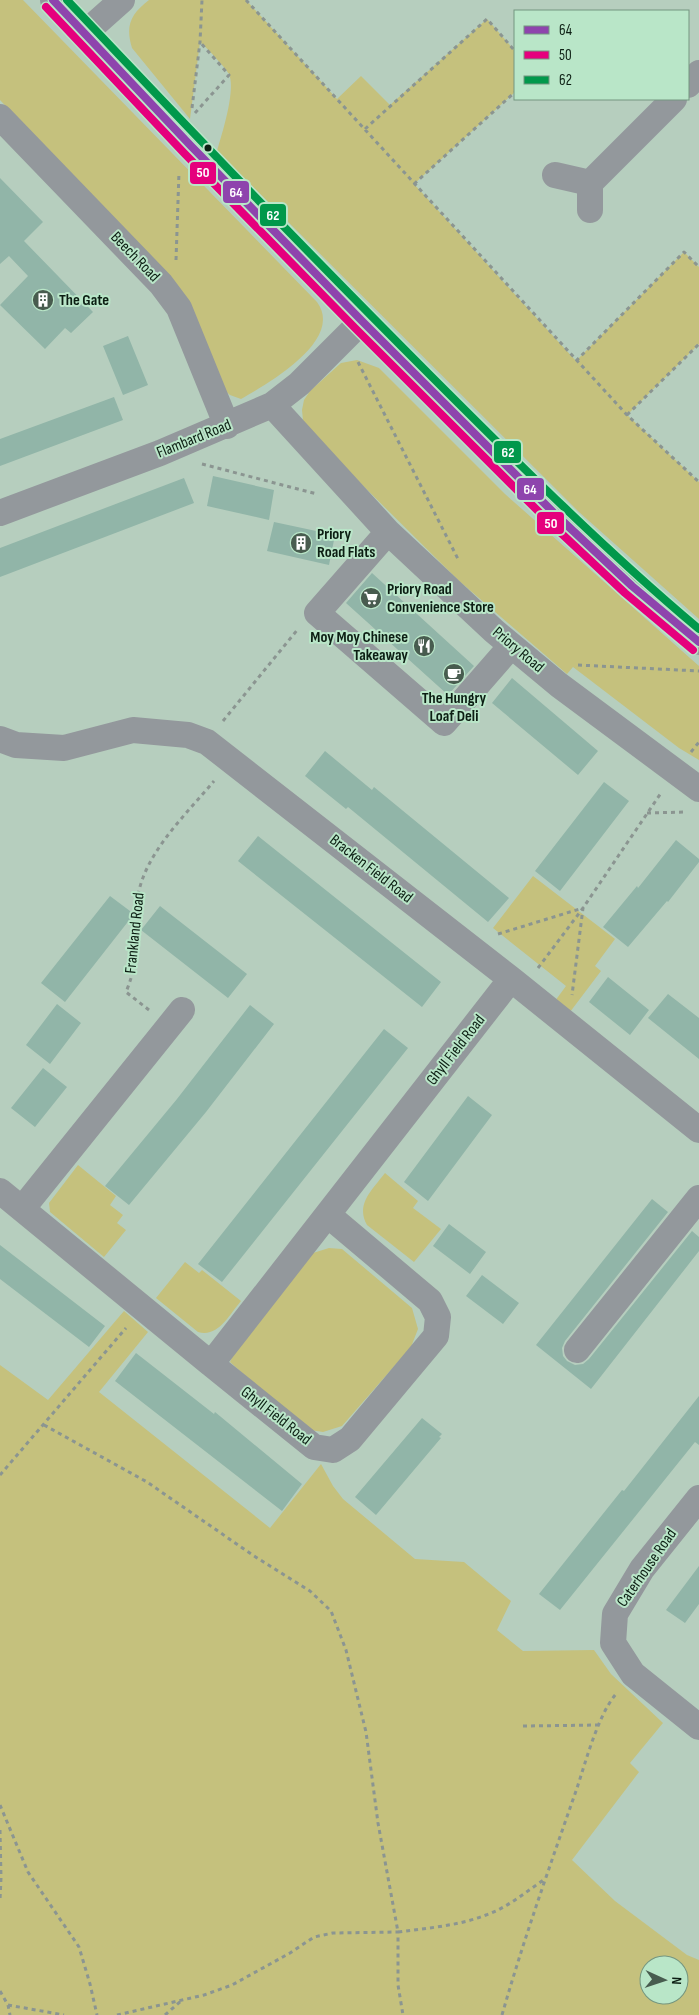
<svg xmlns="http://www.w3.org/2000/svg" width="699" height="2015" font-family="'Sofia Sans Condensed',sans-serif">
<rect width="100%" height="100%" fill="#b6cebe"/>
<!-- green -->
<path fill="#c5c17d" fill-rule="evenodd" d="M 0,0 L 23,0 L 317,302 C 345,340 267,384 241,399 L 230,395 L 223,389 L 108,214 L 0,100 Z
M 149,0 L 246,0 L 337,99 L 361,76 L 390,105 L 487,19 L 515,51 L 515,92 L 414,184 L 576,361 L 684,252 L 699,267 L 699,344 L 627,415 L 699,482 L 699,619 L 579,512 L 217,151 C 222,134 236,90 229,74 C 224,66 208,49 200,42 L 190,119 L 132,48 C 125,25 131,14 149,0 Z
M 357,360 L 379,368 L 505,494 L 699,666 L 699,760 L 679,748 L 573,667 L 567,674 L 458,580 L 312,435 L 303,420 L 302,410 L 304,400 L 310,391 L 341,363 Z
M 533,876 L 615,939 L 595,966 L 601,971 L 570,1012 L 555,1001 L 566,986 L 493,928 Z
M 78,1165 L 116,1196 L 110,1205 L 123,1215 L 117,1223 L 126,1230 L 104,1257 L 50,1212 L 49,1203 Z
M 385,1173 L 418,1201 L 413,1208 L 441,1229 L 414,1262 L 367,1225 C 355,1204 373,1189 385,1173 Z
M 329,1248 L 342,1249 L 412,1308 L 418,1329 L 411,1347 L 342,1426 L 323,1432 L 304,1429 L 230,1362 L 236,1348 L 313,1253 Z
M 185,1262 L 199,1273 L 202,1270 L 241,1301 C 229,1315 218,1338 198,1332 L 156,1298 Z
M 124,1311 L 148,1332 L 99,1392 L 270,1528 L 321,1464 L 333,1486 L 343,1499 L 415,1559 L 464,1562 L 511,1601 L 497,1630 L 523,1651 L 594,1650 L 611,1674 L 663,1723 L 630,1763 L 639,1772 L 572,1860 L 615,1901 L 687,1955 L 699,1960 L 699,2015 L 0,2015 L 0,1365 L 48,1400 ZM 649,1965 L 679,1965 L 679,1995 L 649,1995 Z"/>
<!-- building -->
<path fill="#91b5a8" d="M 0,178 L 43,222 L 24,241 L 93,312 L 71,333 L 65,328 L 45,349 L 0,305 L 28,276 L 9,256 L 0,264 Z
M 128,336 L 148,385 L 123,395 L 103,346 Z
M 114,397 L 123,420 L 0,466 L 0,439 Z
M 213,476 L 274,490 L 269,520 L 207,506 Z
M 184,478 L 194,503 L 0,577 L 0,548 Z
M 274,522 L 335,535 L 329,565 L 267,551 Z
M 372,573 L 474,666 L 448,695 L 346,603 Z
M 512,678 L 598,751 L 578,775 L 492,703 Z
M 325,751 L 372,790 L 374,787 L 509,898 L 488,922 L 348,807 L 346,809 L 305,776 Z
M 604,782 L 629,801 L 560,891 L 535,871 Z
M 258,836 L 441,982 L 422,1007 L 238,861 Z
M 676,840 L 699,859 L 699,862 L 668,902 L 667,901 L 628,947 L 603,927 L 637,886 L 638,888 Z
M 110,896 L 134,914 L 65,1002 L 41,983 Z
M 160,906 L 247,974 L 228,998 L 141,930 Z
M 608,977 L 649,1010 L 630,1035 L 589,1002 Z
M 668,994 L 699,1018 L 699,1059 L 648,1018 Z
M 57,1004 L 81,1023 L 50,1064 L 26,1045 Z
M 250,1005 L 274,1024 L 206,1112 L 129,1205 L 105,1186 L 177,1099 Z
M 384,1029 L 408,1048 L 222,1282 L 198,1264 Z
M 43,1068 L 67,1087 L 35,1127 L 11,1108 Z
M 468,1096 L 492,1115 L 428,1201 L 404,1182 Z
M 652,1199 L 668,1212 L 565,1341 L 562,1348 L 563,1356 L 567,1361 L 575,1365 L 583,1364 L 589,1359 L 692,1231 L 699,1237 L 699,1251 L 591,1389 L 536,1345 Z
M 449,1224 L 486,1252 L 470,1274 L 433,1246 Z
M 0,1245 L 105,1326 L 89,1347 L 0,1279 Z
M 482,1275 L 519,1303 L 503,1324 L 466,1296 Z
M 136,1353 L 214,1414 L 215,1412 L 302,1484 L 282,1511 L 115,1381 Z
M 699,1396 L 699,1445 L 695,1442 L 560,1610 L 539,1594 L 622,1490 L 624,1491 Z
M 422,1418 L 442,1434 L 439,1437 L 441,1438 L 376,1515 L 355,1497 Z
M 699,1566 L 699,1604 L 685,1623 L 666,1610 Z"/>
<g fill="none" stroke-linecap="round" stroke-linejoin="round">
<!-- path -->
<path stroke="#8b9591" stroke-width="3" stroke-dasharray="4 4" stroke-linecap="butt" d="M 246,0 L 627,415 L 699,482
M 192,108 L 200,42 L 202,0
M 195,113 L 229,75 L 200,42
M 365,129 L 487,19 L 515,51
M 414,184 L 515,92
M 176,260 L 179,172
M 576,361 L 684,252 L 699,267
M 358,362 L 458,559
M 627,415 L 699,344
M 202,464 L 317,494
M 578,665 L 699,671
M 223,721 L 298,629
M 691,752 L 699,742
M 647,813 L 686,812
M 498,934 L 583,908 L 572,995
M 538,968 L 583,908 L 661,793
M 149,1010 L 126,992 C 134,973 137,954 137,933 C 137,923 136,912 137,902 C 142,855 185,816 214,781
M 44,1425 L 147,1482 L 254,1556 L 310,1591 L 331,1611 L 346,1650 L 366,1732 L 378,1823 L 398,1932 C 427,1928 458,1926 486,1915 C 507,1908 527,1891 545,1879
M 0,1475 L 126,1328
M 523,1726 L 600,1725
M 0,1805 L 28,1872 L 79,1947 L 90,1984 L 97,2015
M 0,1830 L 1,1878 L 0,1900
M 0,1991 L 8,2005 L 10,2015
M 8,2005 L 64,2015
M 117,2015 L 204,1995 L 232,1985 L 290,1953 L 314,1937 L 333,1933 L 398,1932 L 398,1985 L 403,2015
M 165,2015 L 181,2001
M 502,2015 C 524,1938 551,1863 577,1788 C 586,1761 598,1715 616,1694"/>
<!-- minor -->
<path stroke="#93989c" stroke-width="26" d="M 53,0 L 191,146 L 362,321 L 554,513 L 632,586 L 699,642
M 85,33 L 122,0
M 688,85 L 699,73
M 0,117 L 161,284 L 179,308 L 227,426
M 555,175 L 590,183 L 674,99
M 590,210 L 590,183
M 272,405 L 388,532 L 494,631 L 559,685 L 699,789
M 0,513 L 160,453 L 272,405 L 299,384 L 362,321
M 388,532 L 317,613 L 444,723 L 511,646
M 0,739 L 16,745 L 64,748 L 133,730 L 188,735 L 207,742 L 511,979 L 699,1130
M 0,1191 L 211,1364
M 22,1209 L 182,1010
M 328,1215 L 430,1301 L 438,1317 L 436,1336 L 350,1439 L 333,1450 L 314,1447 L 211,1364 L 511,979
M 577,1350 L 699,1198
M 699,1498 L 642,1569 L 615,1614 L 613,1643 L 633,1674 L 699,1727"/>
<!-- bus-1 casing -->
<g stroke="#b9e6c8" stroke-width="11">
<path id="bus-1" d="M 53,0 L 191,146 L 362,321 L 554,513 L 632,586 L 699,642"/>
</g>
<!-- bus-2 casing -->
<g stroke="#b9e6c8" stroke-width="11">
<path id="bus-2" d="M 46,7 L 184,153 L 355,328 L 547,520 L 625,593 L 693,650"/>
</g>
<!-- bus-3 casing -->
<g stroke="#b9e6c8" stroke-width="11">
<path id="bus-3" d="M 67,0 C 187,127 308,253 432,377 C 519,464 605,550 699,629"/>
</g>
<!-- bus-1 -->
<use href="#bus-1" stroke="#8e44ad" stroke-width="8"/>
<!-- bus-2 -->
<use href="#bus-2" stroke="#e5007d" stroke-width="8"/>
<!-- bus-3 -->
<use href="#bus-3" stroke="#01984b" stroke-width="8"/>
</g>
<!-- icons -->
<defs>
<g id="building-disc" transform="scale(1.125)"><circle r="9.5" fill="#485c4f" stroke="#b9e6c8"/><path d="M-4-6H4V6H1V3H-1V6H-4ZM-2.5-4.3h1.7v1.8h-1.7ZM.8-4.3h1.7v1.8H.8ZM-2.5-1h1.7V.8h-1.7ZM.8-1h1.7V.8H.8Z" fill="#fff"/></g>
<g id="supermarket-disc" transform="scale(1.125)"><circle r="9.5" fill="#485c4f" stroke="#b9e6c8"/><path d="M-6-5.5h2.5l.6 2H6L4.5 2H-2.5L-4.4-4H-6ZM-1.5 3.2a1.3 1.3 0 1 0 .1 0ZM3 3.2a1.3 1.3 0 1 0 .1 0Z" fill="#fff"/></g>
<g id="restaurant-disc" transform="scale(1.125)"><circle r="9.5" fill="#485c4f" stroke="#b9e6c8"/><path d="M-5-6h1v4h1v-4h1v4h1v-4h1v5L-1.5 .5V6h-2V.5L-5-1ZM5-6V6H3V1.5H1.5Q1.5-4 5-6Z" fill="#fff"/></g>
<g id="cafe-disc" transform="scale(1.125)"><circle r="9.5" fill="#485c4f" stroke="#b9e6c8"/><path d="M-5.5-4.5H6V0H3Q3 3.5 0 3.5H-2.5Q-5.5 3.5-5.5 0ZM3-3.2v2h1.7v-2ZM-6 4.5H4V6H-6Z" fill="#fff"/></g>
</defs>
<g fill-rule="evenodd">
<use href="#building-disc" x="43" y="300"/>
<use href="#building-disc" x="301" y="543"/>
<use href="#supermarket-disc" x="371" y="598"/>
<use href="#restaurant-disc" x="424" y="646"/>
<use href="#cafe-disc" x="454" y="674"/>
</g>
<!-- markers -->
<circle fill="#0c1e13" stroke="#b9e6c8" stroke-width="2" cx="208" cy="148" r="4.5"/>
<g text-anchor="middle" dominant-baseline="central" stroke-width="4" stroke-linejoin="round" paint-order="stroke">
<!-- street labels -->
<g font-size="16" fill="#0c1e13" stroke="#b9e6c8">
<text transform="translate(135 257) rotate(46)">Beech Road</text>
<text transform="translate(194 439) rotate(-22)">Flambard Road</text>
<text transform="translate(518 650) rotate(40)">Priory Road</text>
<text transform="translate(371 869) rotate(38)">Bracken Field Road</text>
<text transform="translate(135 933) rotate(-84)">Frankland Road</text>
<text transform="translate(456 1050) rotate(-52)">Ghyll Field Road</text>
<text transform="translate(276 1416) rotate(38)">Ghyll Field Road</text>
<text transform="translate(647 1568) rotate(-55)">Caterhouse Road</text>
</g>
<!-- poi labels -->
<g font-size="16" font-weight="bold" fill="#0c1e13" stroke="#b9e6c8" text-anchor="start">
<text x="59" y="300">The Gate</text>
<text x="317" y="534">Priory<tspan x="317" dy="18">Road Flats</tspan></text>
<text x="387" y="589">Priory Road<tspan x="387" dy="18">Convenience Store</tspan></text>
<text x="408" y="637" text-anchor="end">Moy Moy Chinese<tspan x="408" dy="18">Takeaway</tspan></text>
<text x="454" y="698" text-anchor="middle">The Hungry<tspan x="454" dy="18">Loaf Deli</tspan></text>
</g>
</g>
<g stroke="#b9e6c8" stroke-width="2">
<rect x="189" y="161" width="28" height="24" rx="5" fill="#e5007d"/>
<rect x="222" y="180" width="28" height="24" rx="5" fill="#8e44ad"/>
<rect x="259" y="203" width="28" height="24" rx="5" fill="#01984b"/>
<rect x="493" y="440" width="29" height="24" rx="5" fill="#01984b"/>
<rect x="516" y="477" width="29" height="24" rx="5" fill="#8e44ad"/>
<rect x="536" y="511" width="29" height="24" rx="5" fill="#e5007d"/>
</g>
<g font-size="14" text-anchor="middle" font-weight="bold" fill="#fff">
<text x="203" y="177">50</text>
<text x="236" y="197">64</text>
<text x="273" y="220">62</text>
<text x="508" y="457">62</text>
<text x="530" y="494">64</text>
<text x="551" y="528">50</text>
</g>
<!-- legend -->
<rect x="514" y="10" width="175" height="90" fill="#b9e6c8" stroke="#749680"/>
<rect x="524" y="26" width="25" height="8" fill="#8e44ad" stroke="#749680"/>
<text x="559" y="35" font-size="15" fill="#0c1e13">64</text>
<rect x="524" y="51" width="25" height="8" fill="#e5007d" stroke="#749680"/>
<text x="559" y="60" font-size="15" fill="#0c1e13">50</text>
<rect x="524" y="76" width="25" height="8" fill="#01984b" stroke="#749680"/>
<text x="559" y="85" font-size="15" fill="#0c1e13">62</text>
<!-- north arrow -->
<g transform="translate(664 1980) rotate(93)"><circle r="24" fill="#b9e6c8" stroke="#749680"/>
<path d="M0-4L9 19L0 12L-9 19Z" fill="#485c4f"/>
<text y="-8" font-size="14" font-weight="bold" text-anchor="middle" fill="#0c1e13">N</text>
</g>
</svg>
